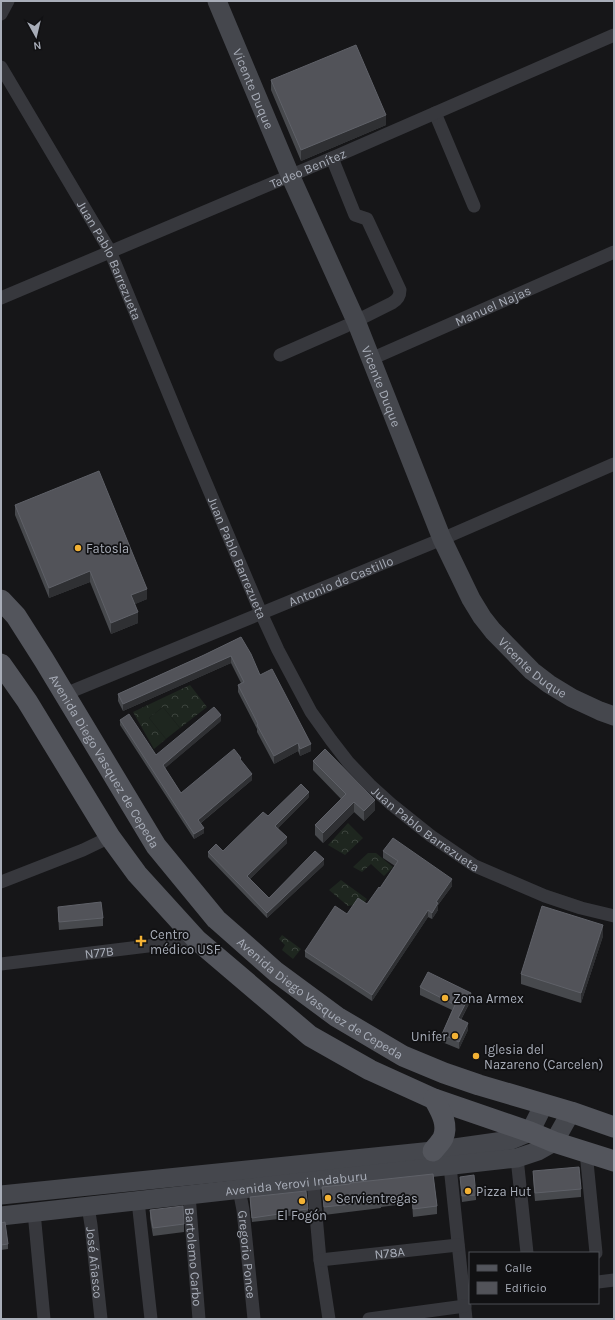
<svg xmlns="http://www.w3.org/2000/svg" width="615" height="1320" font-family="Karla,sans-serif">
<defs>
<pattern id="forest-crowns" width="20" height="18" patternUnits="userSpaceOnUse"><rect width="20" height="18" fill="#1e261f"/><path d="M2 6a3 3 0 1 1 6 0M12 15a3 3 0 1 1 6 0" fill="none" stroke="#3c433d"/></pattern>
</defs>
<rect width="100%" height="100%" fill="#161618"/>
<!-- forest -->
<path fill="url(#forest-crowns)" d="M 190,685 L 207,707 L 180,728 L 163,707 L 149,718 L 166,739 L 154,749 L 133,712 Z
M 348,823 L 363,838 L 345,855 L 328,845 Z
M 368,853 L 376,853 L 393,867 L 384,876 L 371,864 L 362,872 L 353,867 Z
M 341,880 L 367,899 L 364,903 L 348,906 L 329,890 Z
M 282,935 L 301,949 L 293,959 L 282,950 L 285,945 L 279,939 Z"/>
<!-- garden -->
<path fill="#1e261f" d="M 163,707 L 180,728 L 166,739 L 149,718 Z"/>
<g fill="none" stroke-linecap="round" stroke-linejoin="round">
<!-- street -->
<g stroke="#37383d" stroke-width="13">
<path d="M 1,14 L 8,1"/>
<path id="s1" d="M 1,67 L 110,251 L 184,431 L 261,613 L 278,650 L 311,712 L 331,740 L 348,762 L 370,785 L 391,804 L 431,836 L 475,866 L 545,896 L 581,908 L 614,916"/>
<path d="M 435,113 L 474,206"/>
<path id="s2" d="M 1,298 L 332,158 L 614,35"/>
<path d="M 280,355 L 346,326 L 392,303 C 397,300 400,297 400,290 L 367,219 L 355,215 L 332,158"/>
<path id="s3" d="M 371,359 L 614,252"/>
<path id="s4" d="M 65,694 L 442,539 L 614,464"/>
<path d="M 1,882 L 83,850 L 110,837"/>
<path id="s5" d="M 1,964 L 197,940"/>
<path d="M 586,1152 L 596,1253"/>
<path d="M 517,1158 L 527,1253"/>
<path d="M 450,1166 L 466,1319"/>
<path d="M 313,1181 L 320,1260 L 329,1319"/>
<path id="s6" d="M 239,1189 L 243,1210 L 254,1319"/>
<path id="s7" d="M 189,1195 L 199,1319"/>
<path d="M 138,1201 L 151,1319"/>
<path id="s8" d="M 88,1206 L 91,1225 L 101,1319"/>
<path d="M 34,1212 L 44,1319"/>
<path id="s9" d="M 320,1260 L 458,1245"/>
<path d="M 598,1282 L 614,1280"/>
<path d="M 369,1319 L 465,1306"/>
</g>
<!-- secondary -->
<g stroke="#45474d" stroke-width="19">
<path id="s10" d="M 217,1 L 290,175 L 356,321 L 442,539 L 471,599 L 482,617 L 493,631 L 532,671 L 549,684 L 572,698 L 600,711 L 614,716"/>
<path d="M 1,1195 L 433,1151 L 511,1140 L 530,1132 L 544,1104"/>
<path id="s11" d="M 1,1216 L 517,1158 L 538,1151 L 554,1142 L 571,1112"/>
</g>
<!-- primary -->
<g stroke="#53555c" stroke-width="21">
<path id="s12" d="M 1,600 L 16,616 L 44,660 L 156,846 L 216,919 L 276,972 L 337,1017 L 403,1056 L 444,1073 L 479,1085 L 571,1112 L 614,1127"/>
<path d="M 1,664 L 27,701 L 110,837 L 137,874 L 197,940 L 310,1036 L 370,1070 L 434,1099 L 530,1132 L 554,1142 L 614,1161"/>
<path d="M 433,1151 C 436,1147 441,1142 443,1138 C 449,1124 440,1110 434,1099"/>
</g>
</g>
<!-- wall -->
<path fill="#47494d" d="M 271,80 L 386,125 L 301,161 L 271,90 Z
M 15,505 L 147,599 L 135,604 L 138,623 L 111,634 L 90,582 L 49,598 L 15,515 Z
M 241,637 L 260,675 L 311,751 L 300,756 L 298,751 L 274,764 L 257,732 L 257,729 L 238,692 L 238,685 L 241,683 L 231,663 L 123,711 L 118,701 L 118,694 L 204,655 Z
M 120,720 L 156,755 L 221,721 L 165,768 L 181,793 L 241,761 L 252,780 L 201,823 L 204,833 L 194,839 L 120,725 Z
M 313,761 L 375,810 L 364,821 L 354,812 L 323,843 L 315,835 L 315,825 L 341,799 L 313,770 Z
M 309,797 L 278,828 L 287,843 L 250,879 L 269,898 L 324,865 L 267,918 L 208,857 L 208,852 L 223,851 L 268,816 Z
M 383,851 L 452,886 L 438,905 L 438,910 L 432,919 L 428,917 L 372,1001 L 305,957 L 305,951 L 347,914 L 367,904 L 380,888 L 395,866 L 383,858 Z
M 58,907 L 103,918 L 103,926 L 59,930 L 58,915 Z
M 603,936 L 581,1003 L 521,984 L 521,974 Z
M 420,987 L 471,1000 L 461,1020 L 468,1030 L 459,1049 L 442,1042 L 442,1034 L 452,1010 L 420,995 Z
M 533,1171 L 581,1189 L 581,1197 L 535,1201 L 533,1179 Z
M 433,1174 L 437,1206 L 437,1214 L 413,1217 L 412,1203 L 381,1207 L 381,1208 L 324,1215 L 322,1187 Z
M 460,1177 L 476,1195 L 476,1200 L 462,1202 Z
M 250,1197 L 308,1209 L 308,1214 L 279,1217 L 279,1219 L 252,1222 L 250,1202 Z
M 150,1210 L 184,1224 L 184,1232 L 153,1236 L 150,1218 Z
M 1,1223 L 8,1244 L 8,1249 L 1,1250 Z"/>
<!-- shaded-wall -->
<path fill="#2f3033" d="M 386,115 L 386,125 L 301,161 L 301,150 Z
M 90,571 L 90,582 L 49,598 L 49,588 Z
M 147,589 L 147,599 L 131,606 L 131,595 Z
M 138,612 L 138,623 L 111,634 L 111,623 Z
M 231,656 L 231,663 L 123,711 L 123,704 Z
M 221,715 L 221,721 L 163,770 L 163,765 Z
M 298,743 L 298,751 L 274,764 L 274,756 Z
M 311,744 L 311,751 L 300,756 L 300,749 Z
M 252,774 L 252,780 L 198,825 L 198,820 Z
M 309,792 L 309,797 L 275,831 L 275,826 Z
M 375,800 L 375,810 L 364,821 L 364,811 Z
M 354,802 L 354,812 L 323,843 L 323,833 Z
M 204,828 L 204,833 L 194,839 L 194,834 Z
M 287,837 L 287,843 L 247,882 L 247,876 Z
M 324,859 L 324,865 L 267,918 L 267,913 Z
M 452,879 L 452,886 L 438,905 L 438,910 L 432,919 L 432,913 L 436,902 Z
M 428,910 L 428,917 L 372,1001 L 372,995 Z
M 603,925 L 603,936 L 581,1003 L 581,993 Z
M 471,993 L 471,1000 L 458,1025 L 458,1018 Z
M 468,1023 L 468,1030 L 459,1049 L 459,1042 Z"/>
<!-- building -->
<path fill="#525359" stroke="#5f6168" d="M 356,45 L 386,115 L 301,150 L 271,80 Z
M 99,471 L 147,589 L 131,595 L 138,612 L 111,623 L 90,571 L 49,588 L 15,505 Z
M 241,637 L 251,654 L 260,675 L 272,669 L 311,744 L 300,749 L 298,743 L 274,756 L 257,725 L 258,724 L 238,685 L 244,682 L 231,656 L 123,704 L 118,694 L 204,655 Z
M 214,707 L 221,715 L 163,765 L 181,793 L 234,749 L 241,758 L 240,759 L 252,774 L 198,820 L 204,828 L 194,834 L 120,720 L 129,714 L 156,755 Z
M 325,749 L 375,800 L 364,811 L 354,802 L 323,833 L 315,825 L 346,794 L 313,761 Z
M 301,784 L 309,792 L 275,826 L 287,837 L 247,876 L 269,898 L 315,851 L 324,859 L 267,913 L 208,852 L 216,844 L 223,851 L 263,812 L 268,816 Z
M 393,838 L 452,879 L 436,902 L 438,903 L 432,913 L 428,910 L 372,995 L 305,951 L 335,906 L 347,914 L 358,898 L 367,904 L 379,887 L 380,888 L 398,861 L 383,851 Z
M 101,902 L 103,918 L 59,922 L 58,907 Z
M 542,906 L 603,925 L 581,993 L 521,974 Z
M 428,972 L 471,993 L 458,1018 L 468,1023 L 459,1042 L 442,1034 L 455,1005 L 420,987 Z
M 579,1167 L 581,1189 L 535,1193 L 533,1171 Z
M 433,1174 L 437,1206 L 413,1209 L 412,1195 L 381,1199 L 381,1201 L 324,1207 L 322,1187 L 350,1184 L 350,1183 Z
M 474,1175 L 476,1195 L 462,1196 L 460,1177 Z
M 306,1191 L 308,1209 L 279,1212 L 279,1214 L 252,1218 L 250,1197 Z
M 183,1206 L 184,1224 L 153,1228 L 150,1210 Z
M 5,1222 L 8,1244 L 1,1245 L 1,1223 Z"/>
<!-- markers -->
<g fill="#f2b134" stroke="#111113" stroke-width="1.5">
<circle cx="78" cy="548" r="4"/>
<path d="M139 935h4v4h4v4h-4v4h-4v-4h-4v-4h4z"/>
<circle cx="445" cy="998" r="4"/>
<circle cx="455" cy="1036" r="4"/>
<circle cx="476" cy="1056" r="4"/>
<circle cx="468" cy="1191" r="4"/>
<circle cx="328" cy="1198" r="4"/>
<circle cx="302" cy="1201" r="4"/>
</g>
<g text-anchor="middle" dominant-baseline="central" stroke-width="3.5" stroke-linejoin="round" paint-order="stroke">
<!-- street labels -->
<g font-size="13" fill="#a8adb8" stroke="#111113">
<text stroke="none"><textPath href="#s10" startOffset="95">Vicente Duque</textPath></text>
<text stroke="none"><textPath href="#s2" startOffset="333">Tadeo Benítez</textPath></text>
<text stroke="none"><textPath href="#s1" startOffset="222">Juan Pablo Barrezueta</textPath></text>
<text stroke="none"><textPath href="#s3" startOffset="133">Manuel Najas</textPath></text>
<text stroke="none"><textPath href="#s10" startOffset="419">Vicente Duque</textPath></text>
<text stroke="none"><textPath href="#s1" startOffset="546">Juan Pablo Barrezueta</textPath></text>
<text stroke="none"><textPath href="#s4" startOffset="298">Antonio de Castillo</textPath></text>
<text stroke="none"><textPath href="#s10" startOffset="743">Vicente Duque</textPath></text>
<text stroke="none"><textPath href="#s12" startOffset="192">Avenida Diego Vasquez de Cepeda</textPath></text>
<text stroke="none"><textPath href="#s1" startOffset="882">Juan Pablo Barrezueta</textPath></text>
<text stroke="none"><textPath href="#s5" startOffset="99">N77B</textPath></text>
<text stroke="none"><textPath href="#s12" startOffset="517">Avenida Diego Vasquez de Cepeda</textPath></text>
<text stroke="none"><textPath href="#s11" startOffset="297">Avenida Yerovi Indaburu</textPath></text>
<text stroke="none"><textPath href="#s9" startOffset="70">N78A</textPath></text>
<text stroke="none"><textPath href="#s6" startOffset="66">Gregorio Ponce</textPath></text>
<text stroke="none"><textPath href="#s7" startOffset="62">Bartolemo Carbo</textPath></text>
<text stroke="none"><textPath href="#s8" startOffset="57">José Añasco</textPath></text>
</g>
<!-- poi labels -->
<g font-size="13" fill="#a8adb8" stroke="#111113" text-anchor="start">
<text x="86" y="548">Fatosla</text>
<text x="150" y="934">Centro<tspan x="150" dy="15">médico USF</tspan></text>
<text x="453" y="998">Zona Armex</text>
<text x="447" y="1036" text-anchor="end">Unifer</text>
<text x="484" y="1049">Iglesia del<tspan x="484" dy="15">Nazareno (Carcelen)</tspan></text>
<text x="476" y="1191">Pizza Hut</text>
<text x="336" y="1198">Servientregas</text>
<text x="302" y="1215" text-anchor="middle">El Fogón</text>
</g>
</g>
<!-- border -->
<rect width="615" height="1320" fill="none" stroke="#a8adb8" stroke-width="4"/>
<!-- legend -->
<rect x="469" y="1252" width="130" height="52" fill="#111113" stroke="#4d4f55"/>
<rect x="477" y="1265" width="20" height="6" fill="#53555c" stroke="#4d4f55"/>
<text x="505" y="1272" font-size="12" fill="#a8adb8">Calle</text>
<rect x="477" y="1282" width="20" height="12" fill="#525359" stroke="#4d4f55"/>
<text x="505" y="1292" font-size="12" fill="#a8adb8">Edificio</text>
<!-- north arrow -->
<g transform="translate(36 36) rotate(172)" stroke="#111113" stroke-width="3" paint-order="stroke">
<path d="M0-3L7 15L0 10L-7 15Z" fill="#a8adb8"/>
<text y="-6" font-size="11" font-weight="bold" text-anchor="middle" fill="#a8adb8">N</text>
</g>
</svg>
